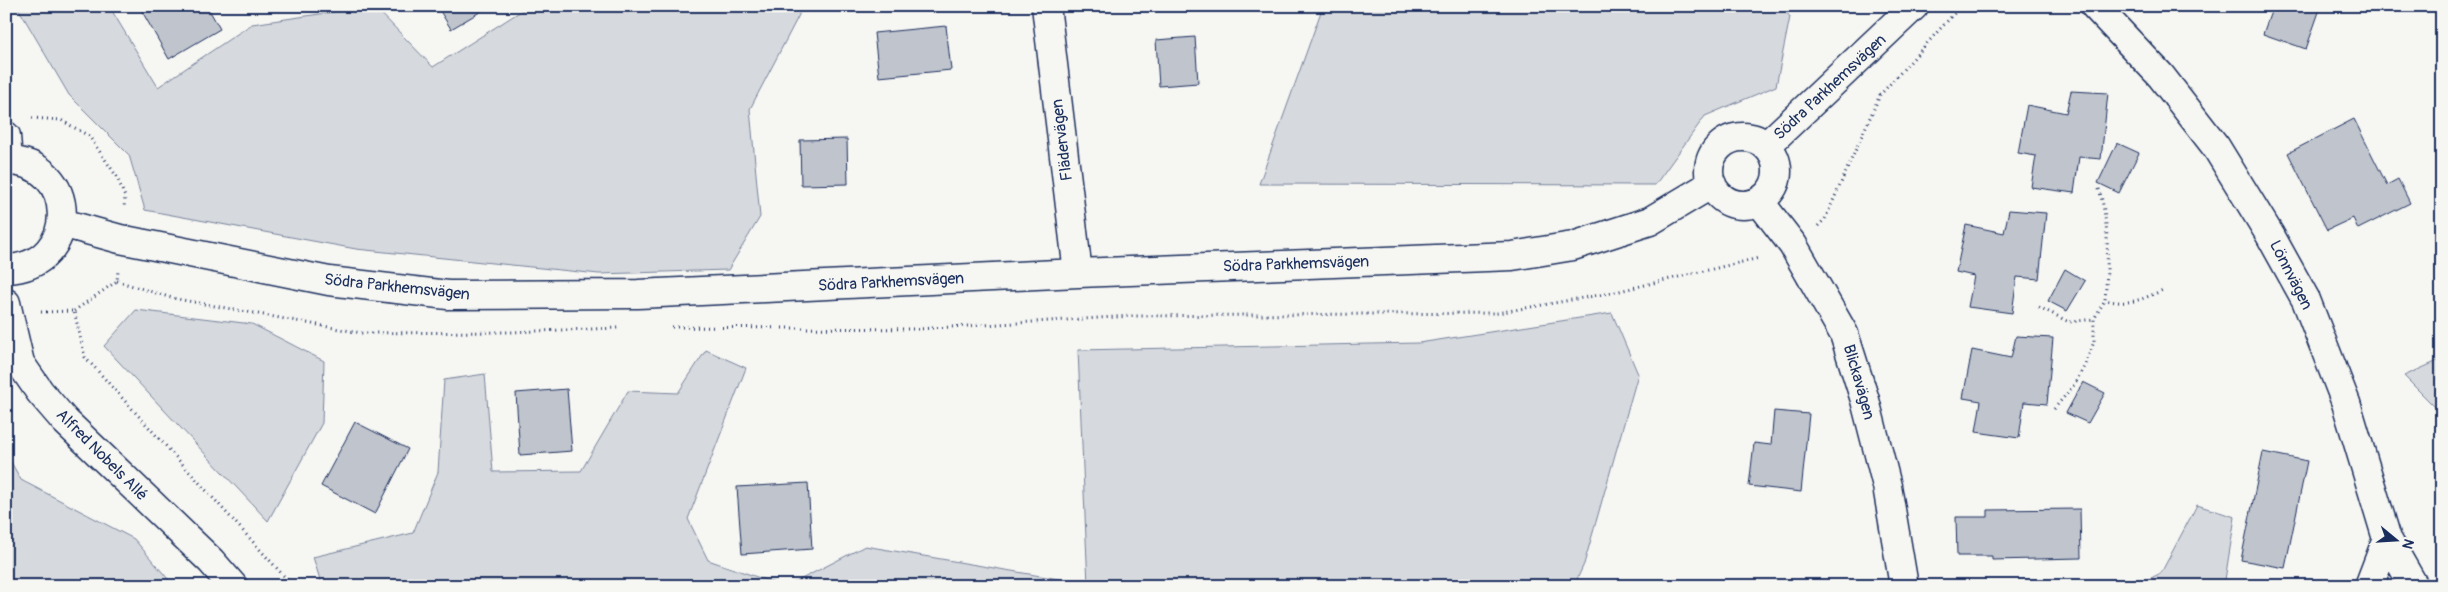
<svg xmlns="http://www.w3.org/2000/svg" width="2448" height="592" font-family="Pangolin,sans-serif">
<rect width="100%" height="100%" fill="#f6f6f2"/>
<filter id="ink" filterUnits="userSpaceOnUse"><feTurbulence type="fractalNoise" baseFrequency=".02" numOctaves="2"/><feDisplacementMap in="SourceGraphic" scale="10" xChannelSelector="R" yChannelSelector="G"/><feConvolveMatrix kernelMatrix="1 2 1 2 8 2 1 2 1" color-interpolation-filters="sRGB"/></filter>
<g filter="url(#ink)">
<!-- green -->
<path fill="#d6d9dd" stroke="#78849e" d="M 17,6 L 109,6 L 158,87 L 252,24 L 374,6 L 433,67 L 529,6 L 799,6 L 799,15 L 750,109 L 760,217 L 728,270 L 599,274 L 356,249 L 145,210 L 129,155 L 69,95 Z
M 1323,6 L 1782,6 L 1790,17 L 1776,86 L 1705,116 L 1655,185 L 1259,184 Z
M 136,310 L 252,324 L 324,361 L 322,423 L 268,521 L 104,346 Z
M 1612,313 L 1638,374 L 1584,564 L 1574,586 L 1088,586 L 1078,350 L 1419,343 Z
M 706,350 L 746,368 L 688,519 L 708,560 L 783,586 L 322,586 L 313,557 L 413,533 L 438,472 L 444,380 L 485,374 L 493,472 L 581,471 L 628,391 L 678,393 Z
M 2442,359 L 2442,412 L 2441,413 L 2404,376 Z
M 6,453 L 21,480 L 134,539 L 174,586 L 6,586 Z
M 2197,505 L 2235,517 L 2224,586 L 2135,586 L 2161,573 Z
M 865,546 L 1070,581 L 1071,586 L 788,586 Z"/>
<!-- building -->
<path fill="#c0c4cd" stroke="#1b2f5e" d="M 139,6 L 207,6 L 220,29 L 169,59 Z
M 437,6 L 490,6 L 451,29 Z
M 2273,6 L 2321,6 L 2306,49 L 2263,34 Z
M 946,26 L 951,70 L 879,77 L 874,33 Z
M 1195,37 L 1198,83 L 1159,86 L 1156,40 Z
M 2071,91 L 2108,93 L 2101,159 L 2079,157 L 2074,193 L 2031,187 L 2036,156 L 2018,153 L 2027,105 L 2066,113 Z
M 2354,119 L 2387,185 L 2398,179 L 2410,203 L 2358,229 L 2353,218 L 2327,230 L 2288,153 Z
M 847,139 L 848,184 L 801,185 L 800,140 Z
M 2117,143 L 2139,153 L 2119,193 L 2098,183 Z
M 2009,210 L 2046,213 L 2039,279 L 2017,277 L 2012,313 L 1968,307 L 1974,276 L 1956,272 L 1966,225 L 2004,233 Z
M 2065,269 L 2085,281 L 2067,311 L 2048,301 Z
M 2016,336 L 2053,338 L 2047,404 L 2024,402 L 2019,438 L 1976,432 L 1981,401 L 1963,398 L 1972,350 L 2011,358 Z
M 2083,382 L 2105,393 L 2088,423 L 2066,413 Z
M 567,389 L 572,451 L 520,455 L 516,393 Z
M 1774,411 L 1809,414 L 1801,492 L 1749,486 L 1754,443 L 1771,445 Z
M 355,422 L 408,449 L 375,514 L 321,486 Z
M 2263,452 L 2307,461 L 2285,568 L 2241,560 Z
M 808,483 L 812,549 L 742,554 L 737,487 Z
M 2080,509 L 2081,558 L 1992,560 L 1992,556 L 1957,556 L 1956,517 L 1988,517 L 1988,510 Z
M 1755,582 L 1798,582 L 1798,586 L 1755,586 Z"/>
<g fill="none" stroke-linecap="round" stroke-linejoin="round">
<!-- minor casing -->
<g stroke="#1b2f5e" stroke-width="31">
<path id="minor" d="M 1046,6 L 1078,273
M 2095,6 L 2161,76 L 2216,147 L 2270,235 L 2306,300 L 2346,403 L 2387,539 L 2414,586
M 6,136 L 8,160
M1709 171a34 34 0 1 1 68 0a34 34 0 1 1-68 0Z
M 1767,145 L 1914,6
M 6,161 C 79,160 82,267 6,269
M 1759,201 L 1793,245 L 1844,334 L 1865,400 L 1887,486 L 1904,586
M 62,223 L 120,239 L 329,281 L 448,295 L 638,294 L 1078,273 L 1512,256 L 1573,246 L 1650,221 L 1712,184
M 6,303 L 20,363 L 40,392 L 65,421 L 211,561 L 233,586
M 2369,586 L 2387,539"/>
</g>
<!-- path -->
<path stroke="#1b2f5e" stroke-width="3" stroke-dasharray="1 4" stroke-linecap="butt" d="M 32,118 L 61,120 L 89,136 L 117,177 L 125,197 L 124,208
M 2099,189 C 2110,226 2108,262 2105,300 C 2130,306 2143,299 2165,289
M 1818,226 L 1825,219 L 1880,95 L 1961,6
M 117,281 L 172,298 L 361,333 L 510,332 L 618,328
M 2039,307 L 2069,322 L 2094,319
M 74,311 L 117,281 L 118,271
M 41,312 L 74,311 L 85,357 L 293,586
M 672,327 L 917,329 L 1132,316 L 1497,313 L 1611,293 L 1759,258
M 2054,409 L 2074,385 L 2084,367 L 2094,342 L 2094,319 L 2105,300"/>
<!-- minor -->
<use href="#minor" stroke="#f6f6f2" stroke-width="28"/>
</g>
</g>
<g text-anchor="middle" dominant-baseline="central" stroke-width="4" stroke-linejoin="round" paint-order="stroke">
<!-- street labels -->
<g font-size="16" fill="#1b2f5e" stroke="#f6f6f2">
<text transform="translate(1830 87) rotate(-43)">Södra Parkhemsvägen</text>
<text transform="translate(1062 140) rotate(-97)">Flädervägen</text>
<text transform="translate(1296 264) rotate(-2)">Södra Parkhemsvägen</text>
<text transform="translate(2291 275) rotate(63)">Lönnvägen</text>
<text transform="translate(891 282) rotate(-3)">Södra Parkhemsvägen</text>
<text transform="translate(397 287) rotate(6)">Södra Parkhemsvägen</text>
<text transform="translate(1859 382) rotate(74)">Blickavägen</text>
<text transform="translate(102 455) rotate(45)">Alfred Nobels Allé</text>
</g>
</g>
<!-- margin -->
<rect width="2448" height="592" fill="none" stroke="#f6f6f2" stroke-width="25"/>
<rect x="12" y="12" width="2423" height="567" fill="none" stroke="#1b2f5e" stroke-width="2" filter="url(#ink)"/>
<!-- north arrow -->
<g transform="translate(2396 540) rotate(108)" stroke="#f6f6f2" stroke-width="4" paint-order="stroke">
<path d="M0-4L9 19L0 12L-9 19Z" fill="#1b2f5e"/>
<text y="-8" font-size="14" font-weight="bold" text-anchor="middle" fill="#1b2f5e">N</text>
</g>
</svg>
